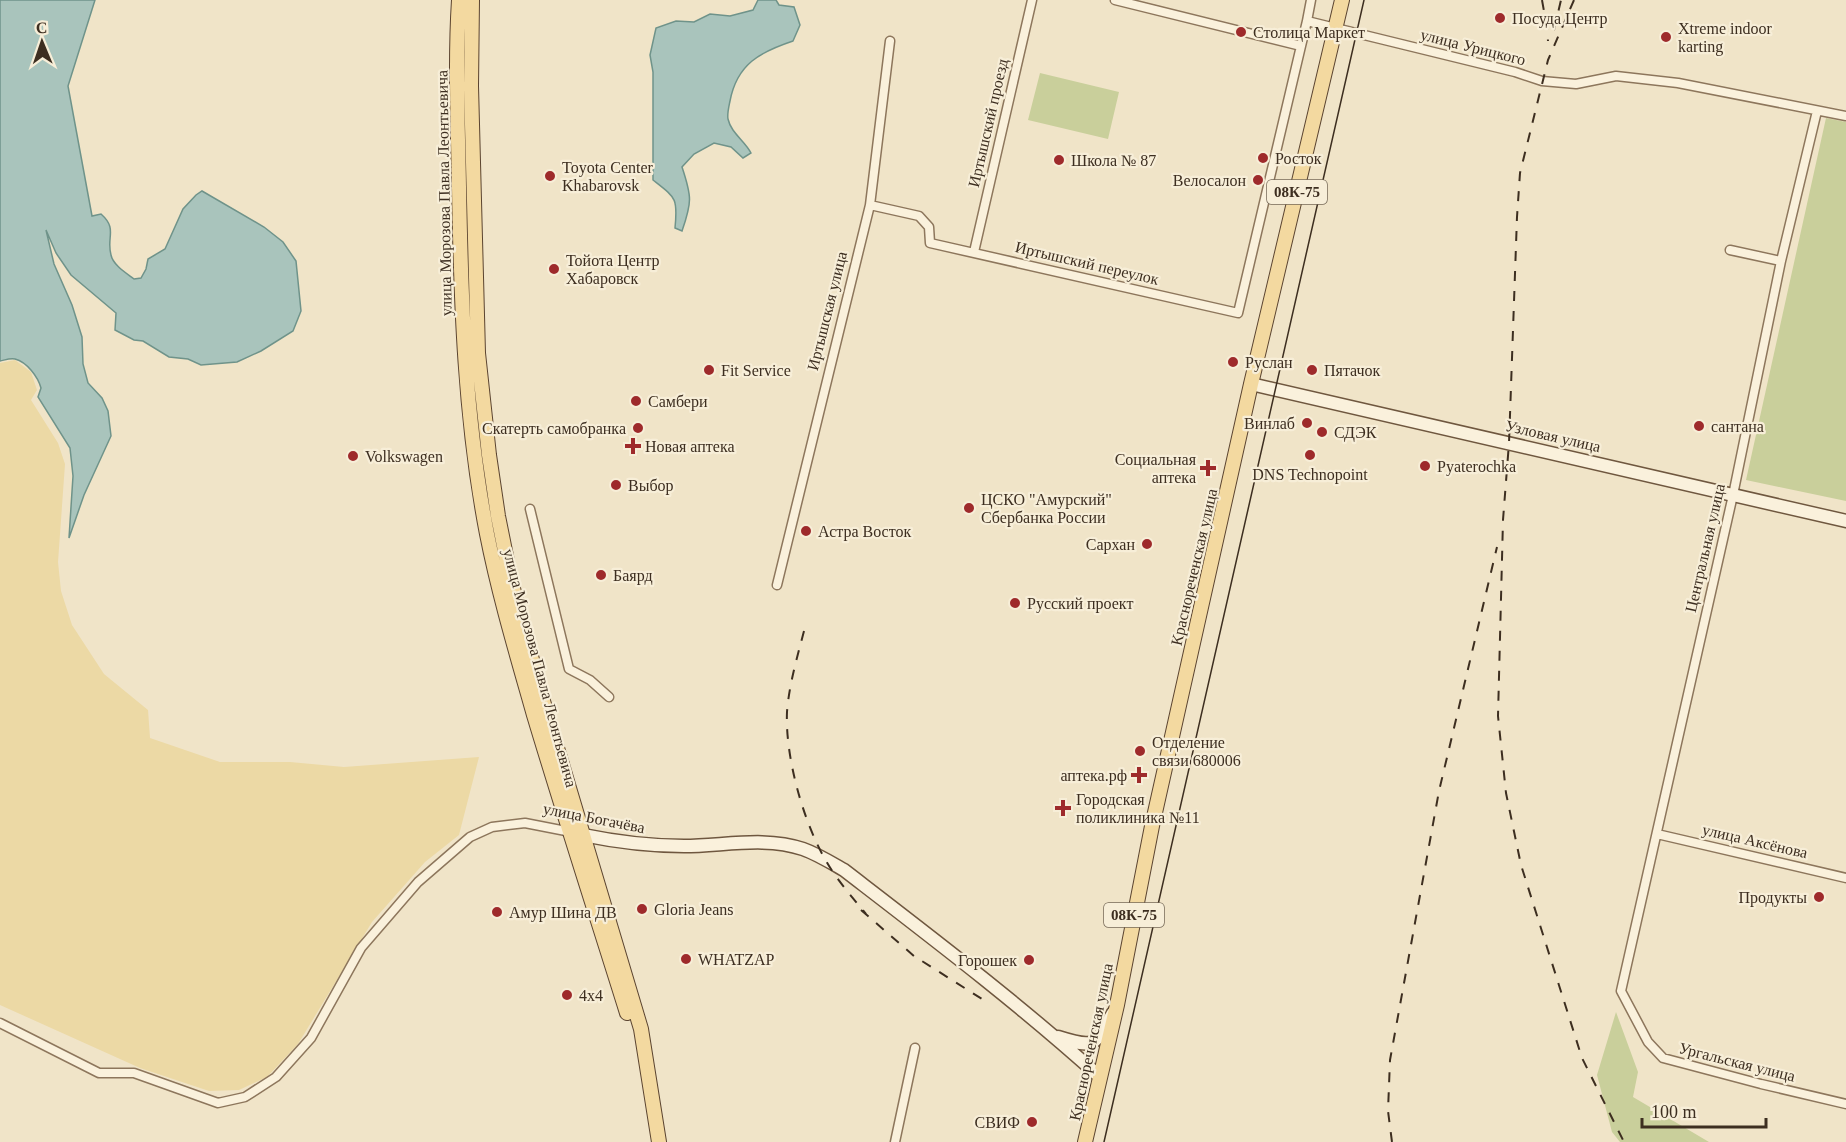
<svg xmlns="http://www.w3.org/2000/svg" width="1846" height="1142" font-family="Georgia,serif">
<rect width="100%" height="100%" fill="#f0e4c8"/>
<!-- green -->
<path fill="#c9cf9b" d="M 1040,73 L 1119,92 L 1108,139 L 1028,120 Z
M 1826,118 L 1846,122 L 1846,501 L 1746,480 Z
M 1616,1012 L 1638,1072 L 1633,1097 L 1709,1142 L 1620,1142 L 1612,1132 L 1597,1075 Z"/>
<!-- sand -->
<path fill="#ecd9a5" d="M 15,360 L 31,372 L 37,390 L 31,400 L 58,443 L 65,464 L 58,562 L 61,591 L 72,625 L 104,674 L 148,710 L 150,738 L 220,762 L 290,762 L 344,767 L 479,757 L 459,835 L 425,862 L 372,922 L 298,1044 L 267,1077 L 239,1090 L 209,1091 L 140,1068 L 0,1005 L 0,363 Z"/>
<!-- water -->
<path fill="#a9c4bc" stroke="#6f938a" stroke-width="1.5" d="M 0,0 L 95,0 L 68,86 L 92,216 L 101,214 C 118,229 106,237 111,255 C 113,265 126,273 134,279 L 141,278 L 146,269 L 148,259 L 165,249 L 183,209 L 196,195 L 202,191 L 264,227 L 283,242 L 296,261 L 301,311 L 293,331 L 261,351 L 237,362 L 201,365 L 188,359 L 169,357 L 143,341 L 134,340 L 115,330 L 116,313 L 71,275 L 56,253 L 46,230 L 54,264 L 72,305 L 82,337 L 83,364 L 88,383 L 102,398 L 108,411 L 111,436 L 84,495 L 69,538 L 73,476 L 70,448 L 38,397 L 41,388 C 38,377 27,362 15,359 C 10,358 5,360 0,361 Z
M 758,0 L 776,0 L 779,5 L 794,7 L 800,25 L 793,41 C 760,52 737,64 730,101 C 729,106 727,114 728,119 C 731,133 745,141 751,153 L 743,158 L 731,147 L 714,143 L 694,154 L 682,167 C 692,197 692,202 682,231 L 675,228 C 678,198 676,198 653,180 L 653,72 L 650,55 L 656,28 L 676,21 L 694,22 L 710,14 L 730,16 L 753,10 Z"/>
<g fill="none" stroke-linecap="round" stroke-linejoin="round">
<!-- street casing -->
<g stroke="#8d765c" stroke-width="11">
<path id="street" d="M 1115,0 L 1301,46 L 1307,21 L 1515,72 L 1542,81 L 1576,84 L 1616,76 L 1678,83 L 1846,116
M 1307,21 L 1311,0
M 1817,111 L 1781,261 L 1733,495 L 1621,991 L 1648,1042 L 1663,1058 L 1761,1084 L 1846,1104
M 870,205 L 919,216 L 929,227 L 930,243 L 1238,313 L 1301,46
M 1730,250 L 1781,261
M 974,252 L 1032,0
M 530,509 L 569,669 L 590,680 L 609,697
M 777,585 L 870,205 L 890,41
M 1657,834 L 1846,878
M 0,1023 L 99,1073 L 134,1073 L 218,1103 L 245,1097 L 276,1077 L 311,1038 L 361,948 L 418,882 L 470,837 L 492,827 L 525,823 L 571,832
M 895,1142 L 915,1048"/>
</g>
<!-- secondary casing -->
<g stroke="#6f573f" stroke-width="15">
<path id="secondary" d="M 1251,384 L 1846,521
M 583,835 C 617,842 649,846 684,846 C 723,846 765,836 803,849 C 817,854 830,862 844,870 C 931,937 1018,1003 1100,1077
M 1058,1037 C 1096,1049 1094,1046 1113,1013"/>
</g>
<!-- primary casing -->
<g stroke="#5b4430" stroke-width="16">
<path id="primary" d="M 459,0 C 455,62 458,125 459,187 C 461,303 465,420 487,534 C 499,595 517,655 534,715 C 564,815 596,914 627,1013
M 472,0 L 471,86 L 478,353 L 489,455 L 498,516 L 511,581 L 543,701 L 641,1029 L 659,1142
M 1085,1142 L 1117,1005 L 1152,826 L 1251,384 L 1342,0"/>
</g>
<!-- street -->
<use href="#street" stroke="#faf1dc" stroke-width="8"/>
<!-- secondary -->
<use href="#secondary" stroke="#faf1dc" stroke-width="12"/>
<!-- primary -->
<use href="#primary" stroke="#f3d9a0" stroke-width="14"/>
<!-- tram -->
<path stroke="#3d2e20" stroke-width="1.5" d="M 1104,1142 L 1364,0"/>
<!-- rail -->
<path stroke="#3d2e20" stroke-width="2" stroke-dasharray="10 10" stroke-linecap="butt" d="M 1542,0 L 1547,28 L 1548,41
M 1574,0 L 1548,60 L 1520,173 L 1517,217 L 1509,443 L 1503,520 L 1498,716 L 1506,793 L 1521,865 L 1582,1058 L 1624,1142
M 1554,30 L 1561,0
M 804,631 C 797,658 789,685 787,712 C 785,756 803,821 825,859 C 836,879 852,897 866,914
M 861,910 L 914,956 L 982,999
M 1392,1142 L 1388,1111 L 1390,1060 L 1439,791 L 1497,547"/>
</g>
<!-- markers -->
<g fill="#9e2a2b" stroke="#f7eed8" stroke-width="2">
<circle cx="1500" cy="18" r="6"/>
<circle cx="1241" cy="32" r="6"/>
<circle cx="1666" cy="37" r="6"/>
<circle cx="1263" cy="158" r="6"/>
<circle cx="1059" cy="160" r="6"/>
<circle cx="550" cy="176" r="6"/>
<circle cx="1258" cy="180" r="6"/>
<circle cx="554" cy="269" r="6"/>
<circle cx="1233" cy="362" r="6"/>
<circle cx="709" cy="370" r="6"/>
<circle cx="1312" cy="370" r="6"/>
<circle cx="636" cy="401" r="6"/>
<circle cx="1307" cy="423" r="6"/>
<circle cx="1699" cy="426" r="6"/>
<circle cx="638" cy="428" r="6"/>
<circle cx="1322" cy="432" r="6"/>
<path d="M630 437h6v6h6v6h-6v6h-6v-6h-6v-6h6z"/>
<circle cx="1310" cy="455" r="6"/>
<circle cx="353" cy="456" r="6"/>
<circle cx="1425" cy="466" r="6"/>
<path d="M1205 459h6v6h6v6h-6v6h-6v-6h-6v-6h6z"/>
<circle cx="616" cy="485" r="6"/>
<circle cx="969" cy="508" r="6"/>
<circle cx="806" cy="531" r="6"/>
<circle cx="1147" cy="544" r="6"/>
<circle cx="601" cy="575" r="6"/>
<circle cx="1015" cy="603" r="6"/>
<circle cx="1140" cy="751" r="6"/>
<path d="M1136 766h6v6h6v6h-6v6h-6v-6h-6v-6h6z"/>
<path d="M1060 799h6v6h6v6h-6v6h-6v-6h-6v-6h6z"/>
<circle cx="1819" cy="897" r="6"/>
<circle cx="642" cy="909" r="6"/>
<circle cx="497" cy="912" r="6"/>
<circle cx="686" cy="959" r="6"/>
<circle cx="1029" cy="960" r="6"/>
<circle cx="567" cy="995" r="6"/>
<circle cx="1032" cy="1122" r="6"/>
</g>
<g text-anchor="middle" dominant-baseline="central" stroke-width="4.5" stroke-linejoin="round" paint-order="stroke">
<!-- shield labels -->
<g fill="#f7eed8" stroke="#756857" stroke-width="1.5">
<rect x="1267" y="180" width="60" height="24" rx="4.5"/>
<rect x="1104" y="903" width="60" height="24" rx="4.5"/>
</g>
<g font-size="15" font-weight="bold" fill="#3d2e20">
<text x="1297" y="192">08К-75</text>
<text x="1134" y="915">08К-75</text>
</g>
<!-- poi labels -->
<g font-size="16" fill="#3d2e20" stroke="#f7eed8" text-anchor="start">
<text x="1512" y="18">Посуда Центр</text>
<text x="1678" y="28">Xtreme indoor<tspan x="1678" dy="18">karting</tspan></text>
<text x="1253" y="32">Столица Маркет</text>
<text x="1275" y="158">Росток</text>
<text x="1071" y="160">Школа № 87</text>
<text x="562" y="167">Toyota Center<tspan x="562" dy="18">Khabarovsk</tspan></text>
<text x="1246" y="180" text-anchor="end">Велосалон</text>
<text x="566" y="260">Тойота Центр<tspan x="566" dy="18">Хабаровск</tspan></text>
<text x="1245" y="362">Руслан</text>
<text x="721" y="370">Fit Service</text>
<text x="1324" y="370">Пятачок</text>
<text x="648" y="401">Самбери</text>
<text x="1295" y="423" text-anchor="end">Винлаб</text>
<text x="1711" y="426">сантана</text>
<text x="626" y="428" text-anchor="end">Скатерть самобранка</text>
<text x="1334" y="432">СДЭК</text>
<text x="645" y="446">Новая аптека</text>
<text x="365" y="456">Volkswagen</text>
<text x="1196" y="459" text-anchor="end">Социальная<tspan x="1196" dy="18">аптека</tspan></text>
<text x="1437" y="466">Pyaterochka</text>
<text x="1310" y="474" text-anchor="middle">DNS Technopoint</text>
<text x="628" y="485">Выбор</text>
<text x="981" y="499">ЦСКО "Амурский"<tspan x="981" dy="18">Сбербанка России</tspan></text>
<text x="818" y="531">Астра Восток</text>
<text x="1135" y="544" text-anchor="end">Сархан</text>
<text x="613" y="575">Баярд</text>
<text x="1027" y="603">Русский проект</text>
<text x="1152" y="742">Отделение<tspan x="1152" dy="18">связи 680006</tspan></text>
<text x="1127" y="775" text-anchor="end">аптека.рф</text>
<text x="1076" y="799">Городская<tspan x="1076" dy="18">поликлиника №11</tspan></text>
<text x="1807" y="897" text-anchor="end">Продукты</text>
<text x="654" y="909">Gloria Jeans</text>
<text x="509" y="912">Амур Шина ДВ</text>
<text x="698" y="959">WHATZAP</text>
<text x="1017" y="960" text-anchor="end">Горошек</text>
<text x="579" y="995">4х4</text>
<text x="1020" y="1122" text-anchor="end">СВИФ</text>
</g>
<!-- street labels -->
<g font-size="16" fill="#3d2e20" stroke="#f7eed8">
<text transform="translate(1473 47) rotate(14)">улица Урицкого</text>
<text transform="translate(988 123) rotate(-77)">Иртышский проезд</text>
<text transform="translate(444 193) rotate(-91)">улица Морозова Павла Леонтьевича</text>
<text transform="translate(1087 263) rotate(13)">Иртышский переулок</text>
<text transform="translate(827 311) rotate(-76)">Иртышская улица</text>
<text transform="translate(1553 436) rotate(13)">Узловая улица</text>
<text transform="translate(1705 548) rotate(-77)">Центральная улица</text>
<text transform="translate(1194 567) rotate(-77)">Краснореченская улица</text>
<text transform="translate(540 668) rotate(75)">улица Морозова Павла Леонтьевича</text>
<text transform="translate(594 818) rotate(11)">улица Богачёва</text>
<text transform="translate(1755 841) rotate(13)">улица Аксёнова</text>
<text transform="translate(1091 1042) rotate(-78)">Краснореченская улица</text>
<text transform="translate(1737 1062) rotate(14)">Ургальская улица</text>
</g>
</g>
<!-- north arrow -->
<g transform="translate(42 42) rotate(358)" stroke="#f7eed8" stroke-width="4.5" paint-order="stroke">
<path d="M0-4.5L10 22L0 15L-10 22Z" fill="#3d2e20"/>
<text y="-9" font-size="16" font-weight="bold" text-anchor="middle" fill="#3d2e20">С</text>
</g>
<!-- scale -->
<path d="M1642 1118v9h124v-9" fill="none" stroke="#3d2e20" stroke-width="3"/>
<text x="1651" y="1118" font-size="18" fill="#3d2e20" stroke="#f7eed8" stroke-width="4.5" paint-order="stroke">100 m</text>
</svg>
